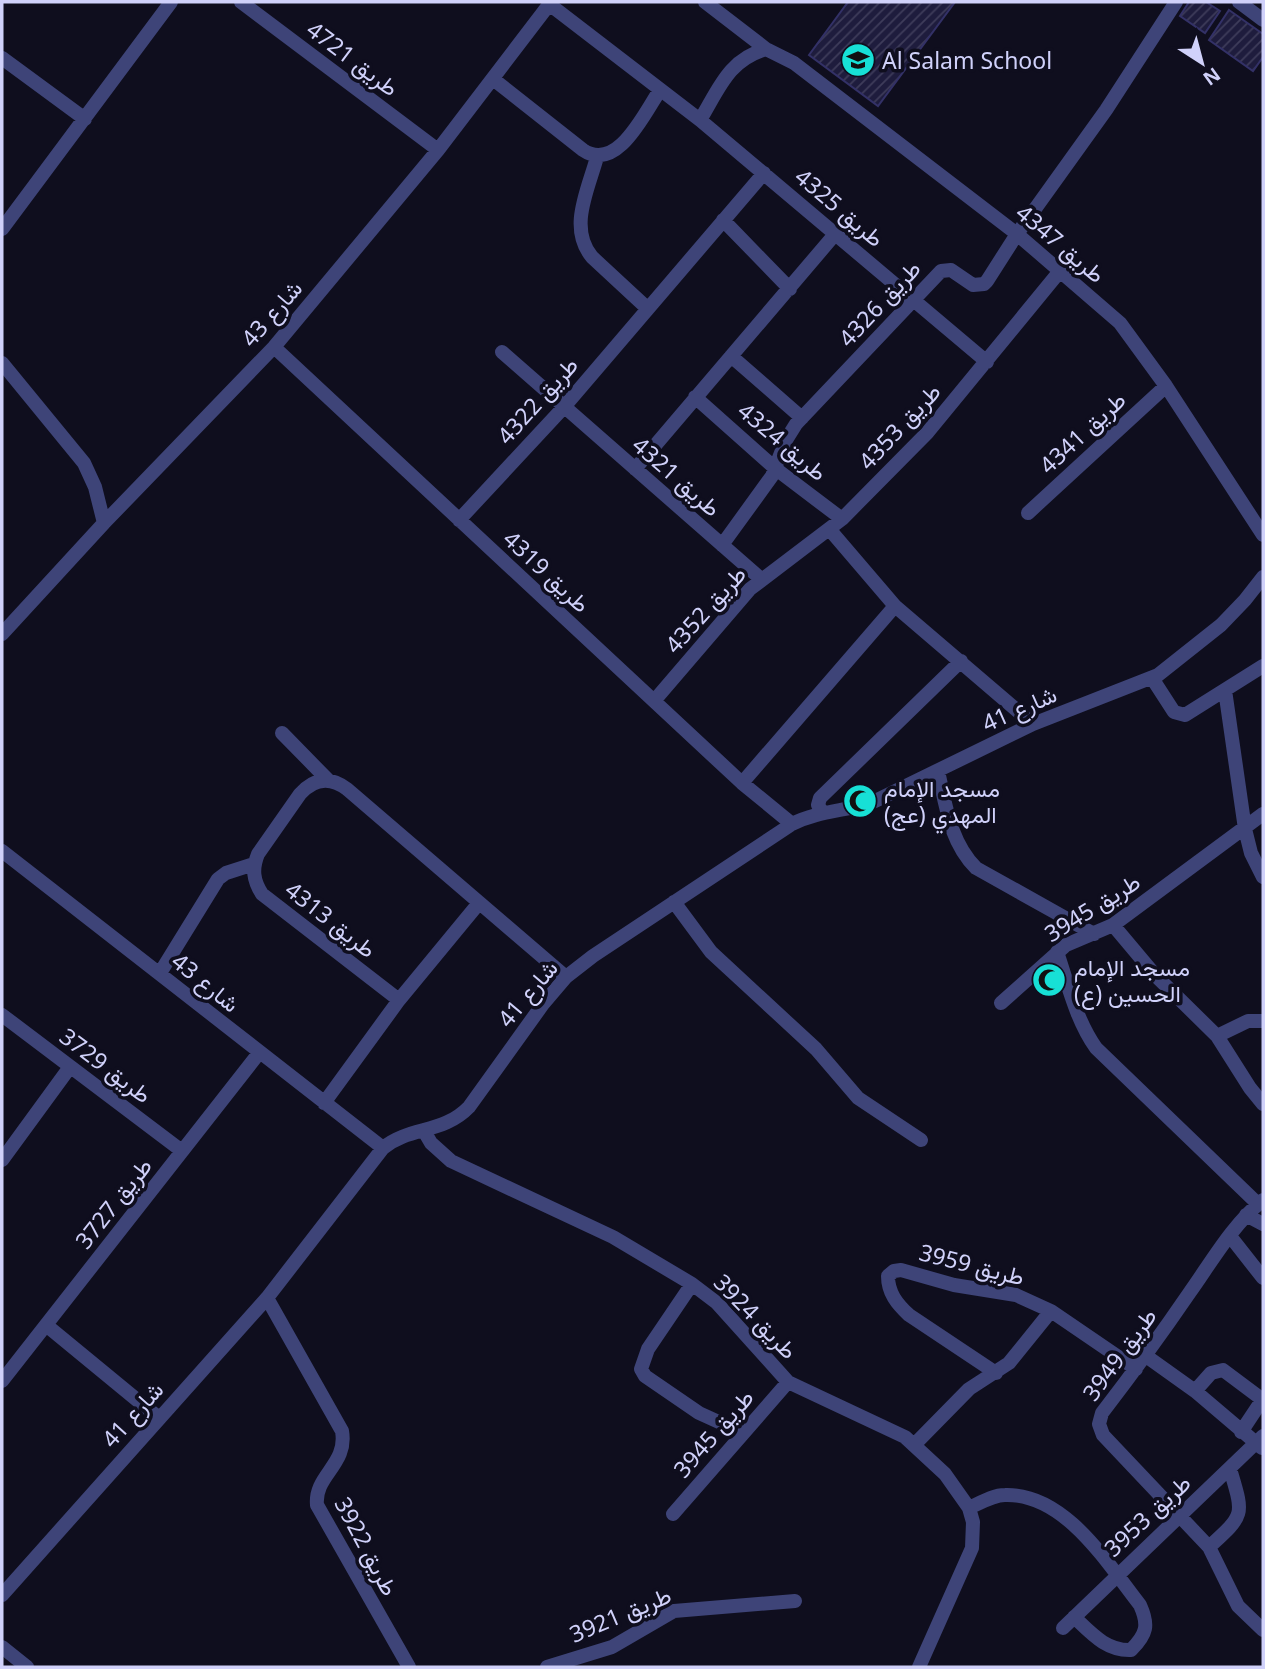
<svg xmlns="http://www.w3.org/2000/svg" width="1265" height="1669" font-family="'Noto Sans',Vazirmatn,sans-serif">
<defs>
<pattern id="building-hatch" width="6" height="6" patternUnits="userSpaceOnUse" patternTransform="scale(1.75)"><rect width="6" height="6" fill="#1e1c3d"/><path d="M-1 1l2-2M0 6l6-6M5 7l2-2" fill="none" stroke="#3e3c5a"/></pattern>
</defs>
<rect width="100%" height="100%" fill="#0f0e1e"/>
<!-- building -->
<path fill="url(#building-hatch)" stroke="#333167" stroke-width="2" d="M 848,2 L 955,2 L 878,106 L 809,55 Z
M 1189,2 L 1206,2 L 1220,11 L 1205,33 L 1180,16 Z
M 1229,10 L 1263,34 L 1263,57 L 1253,71 L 1209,40 Z"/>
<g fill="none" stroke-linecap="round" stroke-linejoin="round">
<!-- street -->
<path stroke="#3e4478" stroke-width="14" d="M 241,2 L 438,150
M 705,2 L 766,49 L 794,63 L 1017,234 L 1120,323 L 1166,386 L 1263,535
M 1239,2 L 1263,20
M 549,4 L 700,120 L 987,362
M 2,58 L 85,119
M 493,79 L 583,150 C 617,173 644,114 660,90
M 700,120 C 719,89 728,60 766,49
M 597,157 C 588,190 568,228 592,257 L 647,308
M 723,220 L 790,289
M 2,229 L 171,2
M 274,347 L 742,783 L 792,824
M 502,352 L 761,579
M 731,356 L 802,418
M 2,363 L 84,463 L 95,487 L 104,523
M 695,397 L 776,469 L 842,519
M 635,469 L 836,233
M 1028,513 L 1166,386
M 459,520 L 564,407 L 764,173
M 830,530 L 895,606 L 1033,724
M 722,545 L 772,476 L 786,440 L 796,424 L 941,271 L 951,270 L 973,285 L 984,284 L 987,281 L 1017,234 L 1106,110 L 1176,2
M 2,634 L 104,523 L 274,347 L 438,150 L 551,2
M 1152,678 L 1174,712 L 1185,715 L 1263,666
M 1225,690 L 1245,829 L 1251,853 L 1263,877
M 654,701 L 750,589 L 842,519 L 927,433 L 1060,271
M 282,733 L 328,780
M 938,771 C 946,806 950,842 976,868 L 1094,934
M 742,783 L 895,606
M 822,812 L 818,805 L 820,798 L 961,661
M 2,851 L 383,1148
M 674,902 L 711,952 L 816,1049 L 858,1098 L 921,1140
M 1113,925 L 1155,975 L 1217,1036 L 1250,1088 L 1263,1104
M 1057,952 C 1068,984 1076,1020 1096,1048 L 1258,1204
M 160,973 L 218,879 L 226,873 L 254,864
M 399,1000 L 262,894 C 253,880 252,869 258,854 L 300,794 C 314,778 330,776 347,789 L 566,977
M 1001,1003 L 1066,945 L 1113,925 L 1263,814
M 2,1015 L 182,1151
M 1217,1036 L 1248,1021 L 1263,1021
M 324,1103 L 399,1000 L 479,903
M 424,1131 L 431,1143 L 451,1161 L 613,1237 L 692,1284 L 717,1303 L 788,1382 L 905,1437 L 945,1474 L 969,1508 L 973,1522 L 972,1548 L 919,1667
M 2,1160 L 70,1067
M 1263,1200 C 1233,1224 1212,1261 1190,1292 C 1162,1333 1132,1374 1102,1413 L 1099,1424 L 1103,1435 L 1209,1547 L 1238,1606 L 1263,1630
M 1246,1215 L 1263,1224
M 1230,1236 L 1263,1278
M 692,1284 L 648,1349 L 641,1369 L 645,1376 L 699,1413 L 743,1433
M 267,1298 L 342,1431 C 348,1465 314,1475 317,1505 L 409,1667
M 46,1325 L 159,1418
M 1146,1356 L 1195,1391 L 1262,1448
M 996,1373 L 909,1315 C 897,1304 888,1293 888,1276 L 894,1271 L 901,1270 L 954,1285 L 1016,1295 L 1051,1311 L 1136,1369
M 2,1381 L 259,1053
M 1195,1391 L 1211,1373 L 1223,1370 L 1263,1400
M 1241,1432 L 1263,1399
M 914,1445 L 969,1389 L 1009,1363 L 1051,1311
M 969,1508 C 980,1503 993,1495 1005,1495 C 1065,1493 1107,1563 1140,1605 C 1149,1625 1147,1634 1131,1650 C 1106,1651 1091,1633 1074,1617
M 673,1514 L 788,1382
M 1209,1547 C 1245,1514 1244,1516 1230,1469
M 2,1595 L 267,1298 L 383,1148 C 410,1126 443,1134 469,1107 L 543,1004 L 566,977 L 593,956 L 792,824 C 818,811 846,811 873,802 L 1033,724 L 1158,675 L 1221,625 L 1245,600 L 1263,577
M 1063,1628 L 1263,1436
M 2,1647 L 27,1667
M 547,1667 L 612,1647 L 674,1611 L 795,1601"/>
</g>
<!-- icons -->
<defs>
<g id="school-disc" transform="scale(1.75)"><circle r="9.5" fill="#17e0d6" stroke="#0f0e1e"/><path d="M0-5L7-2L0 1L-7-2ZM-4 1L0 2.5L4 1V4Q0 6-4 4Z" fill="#111"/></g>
<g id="mosque-disc" transform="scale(1.75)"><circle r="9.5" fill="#17e0d6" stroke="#0f0e1e"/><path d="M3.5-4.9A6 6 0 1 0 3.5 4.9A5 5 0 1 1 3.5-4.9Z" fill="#111"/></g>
</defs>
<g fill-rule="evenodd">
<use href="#school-disc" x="858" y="60"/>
<use href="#mosque-disc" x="860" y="801"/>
<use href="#mosque-disc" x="1049" y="980"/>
</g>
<g text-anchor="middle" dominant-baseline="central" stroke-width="7" stroke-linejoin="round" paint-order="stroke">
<!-- street labels -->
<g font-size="23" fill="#d0d1fa" stroke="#0f0e1e">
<text transform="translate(353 58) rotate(37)">طريق 4721</text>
<text transform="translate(840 207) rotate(40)">طريق 4325</text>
<text transform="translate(1061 243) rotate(40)">طريق 4347</text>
<text transform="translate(879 303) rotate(-47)">طريق 4326</text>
<text transform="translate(271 313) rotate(-49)">شارع 43</text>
<text transform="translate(537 400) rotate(-48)">طريق 4322</text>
<text transform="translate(899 426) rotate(-47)">طريق 4353</text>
<text transform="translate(1082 432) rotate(-43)">طريق 4341</text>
<text transform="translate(783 441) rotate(40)">طريق 4324</text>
<text transform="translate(677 476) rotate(41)">طريق 4321</text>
<text transform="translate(547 571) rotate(43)">طريق 4319</text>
<text transform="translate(705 609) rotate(-48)">طريق 4352</text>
<text transform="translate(1019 708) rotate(-24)">شارع 41</text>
<text transform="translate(1092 907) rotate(-32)">طريق 3945</text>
<text transform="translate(331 919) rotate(38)">طريق 4313</text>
<text transform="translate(206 982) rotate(39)">شارع 43</text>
<text transform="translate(527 993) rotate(-50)">شارع 41</text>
<text transform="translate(106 1065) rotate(37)">طريق 3729</text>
<text transform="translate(113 1203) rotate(-52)">طريق 3727</text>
<text transform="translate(972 1264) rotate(14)">طريق 3959</text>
<text transform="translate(756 1316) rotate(46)">طريق 3924</text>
<text transform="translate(1119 1354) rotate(-54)">طريق 3949</text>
<text transform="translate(132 1414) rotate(-48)">شارع 41</text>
<text transform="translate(713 1433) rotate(-49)">طريق 3945</text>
<text transform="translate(1147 1515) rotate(-43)">طريق 3953</text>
<text transform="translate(367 1546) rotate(62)">طريق 3922</text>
<text transform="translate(620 1614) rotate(-23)">طريق 3921</text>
</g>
<!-- poi labels -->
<g font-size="23" fill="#d0d1fa" stroke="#0f0e1e" text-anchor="start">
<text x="882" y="60">Al Salam School</text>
<text x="884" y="788">مسجد الإمام<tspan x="884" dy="26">المهدي (عج)</tspan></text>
<text x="1074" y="967">مسجد الإمام<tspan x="1074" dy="26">الحسين (ع)</tspan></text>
</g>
</g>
<!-- border -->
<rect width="1265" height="1669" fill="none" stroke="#d0d1fa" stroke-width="7"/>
<!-- north arrow -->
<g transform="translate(1202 63) rotate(144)" stroke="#0f0e1e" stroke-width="5" paint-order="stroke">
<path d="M0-5L12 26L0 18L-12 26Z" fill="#d0d1fa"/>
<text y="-10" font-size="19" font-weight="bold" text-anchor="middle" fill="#d0d1fa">N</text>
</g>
</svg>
